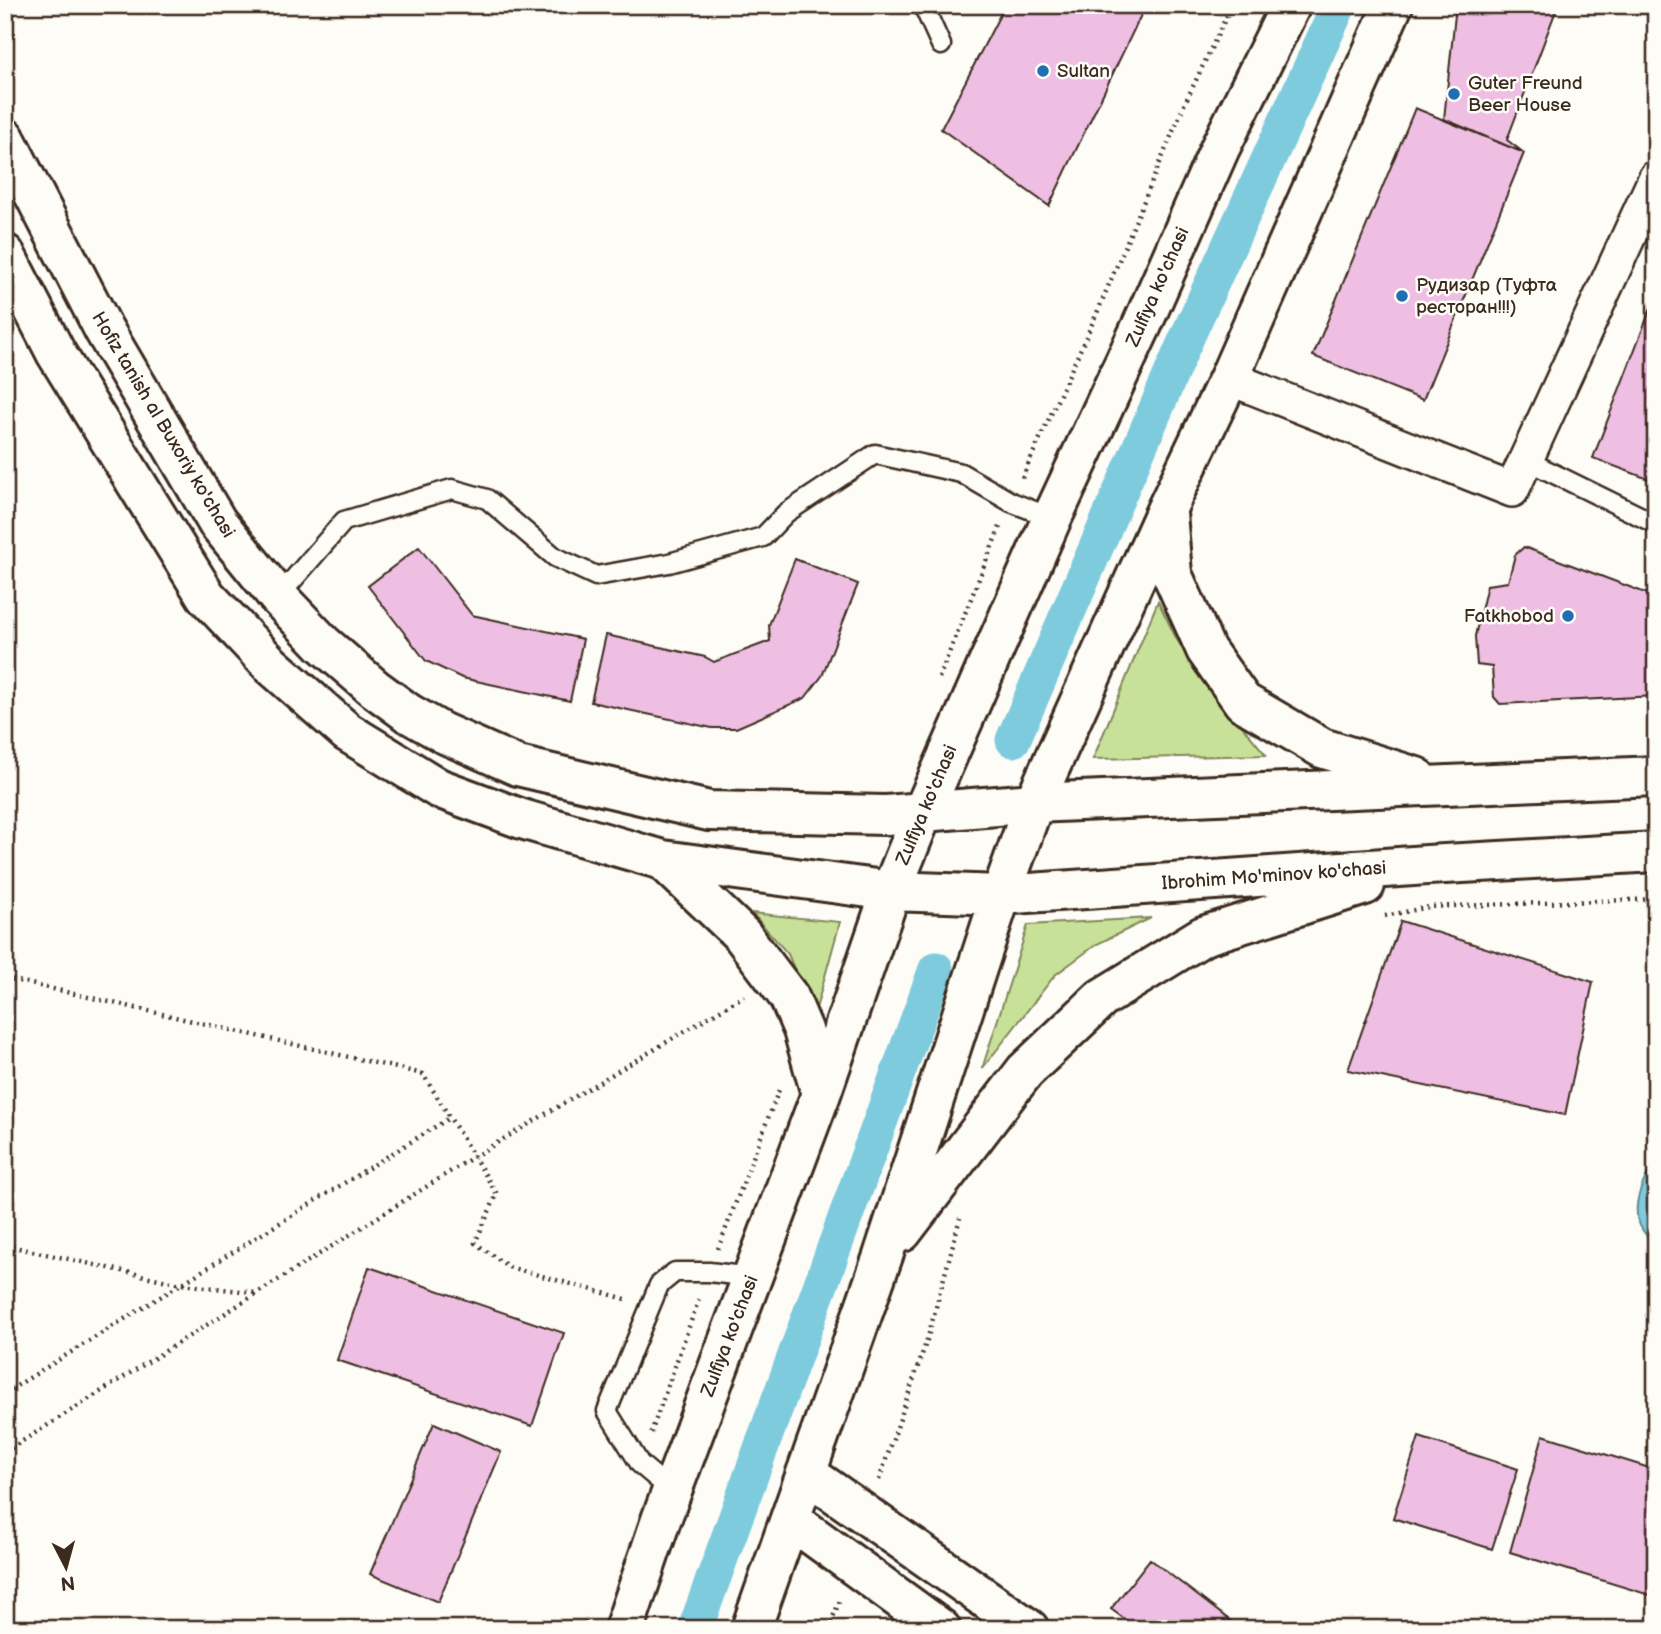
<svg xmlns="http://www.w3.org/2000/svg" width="1661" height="1634" font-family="'Balsamiq Sans',sans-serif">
<rect width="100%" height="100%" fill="#fdfcf7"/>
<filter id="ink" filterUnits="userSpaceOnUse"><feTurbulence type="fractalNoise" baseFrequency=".0143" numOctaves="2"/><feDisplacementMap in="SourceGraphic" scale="14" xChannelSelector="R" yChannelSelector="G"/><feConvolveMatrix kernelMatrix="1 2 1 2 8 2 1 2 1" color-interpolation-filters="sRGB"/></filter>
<g filter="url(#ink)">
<!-- green -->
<path fill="#c8e198" stroke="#82865b" stroke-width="2" d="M 1158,601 L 1177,640 L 1213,691 L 1266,755 L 1093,759 Z
M 752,913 L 840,922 L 814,1016 L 788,954 Z
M 1151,918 L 1097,944 L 1055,975 L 982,1069 L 1028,925 Z"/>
<!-- water -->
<path fill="#7ecbdd" stroke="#638b91" stroke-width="2" d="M 1656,1158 L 1656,1244 C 1622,1219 1640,1187 1656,1158 Z"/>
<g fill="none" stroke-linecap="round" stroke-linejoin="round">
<!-- canal -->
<path stroke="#7ecbdd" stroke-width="35" d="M 1013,740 L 1184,344 L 1339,5
M 695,1629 L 936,969"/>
</g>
<!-- building -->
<path fill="#eebfe2" stroke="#3b2a1e" stroke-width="2" d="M 1005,5 L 1128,5 L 1142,13 L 1049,206 L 941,129 Z
M 1456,5 L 1558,5 L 1507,140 L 1524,153 L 1444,119 Z
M 1415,108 L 1524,153 L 1423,400 L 1313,356 Z
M 1655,297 L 1656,297 L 1656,482 L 1593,458 Z
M 419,547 L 472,615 L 583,639 L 570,701 L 462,678 L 426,661 L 368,586 Z
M 1524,547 L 1656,597 L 1656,696 L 1500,704 L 1494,697 L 1492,667 L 1477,665 L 1475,636 L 1487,585 L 1508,582 L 1515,555 Z
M 795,559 L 858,584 L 822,676 L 805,698 L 736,728 L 712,728 L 591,702 L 606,635 L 705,657 L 714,662 L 770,641 L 769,625 Z
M 1401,921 L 1593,982 L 1565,1115 L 1348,1070 Z
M 369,1267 L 564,1333 L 532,1426 L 337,1360 Z
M 434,1423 L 501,1452 L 438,1602 L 370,1574 Z
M 1543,1435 L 1656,1470 L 1656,1597 L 1510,1552 Z
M 1419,1437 L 1518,1469 L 1492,1549 L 1393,1518 Z
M 1150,1559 L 1241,1629 L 1138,1629 L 1111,1609 Z"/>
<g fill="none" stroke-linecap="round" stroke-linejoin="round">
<!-- lane casing -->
<g stroke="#3b2a1e" stroke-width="23">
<path id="lane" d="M 923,5 L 941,45
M 1526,460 L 1656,524
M 278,597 L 344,521 L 452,489 L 487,499 L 555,557 L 596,576 L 669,563 L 763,537 L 786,513 L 875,454 L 961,473 L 1011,502 L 1052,518
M 672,1491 L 640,1464 L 607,1411 L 659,1285 L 675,1272 L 709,1272 L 752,1277"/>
</g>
<!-- street casing -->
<g stroke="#3b2a1e" stroke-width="38">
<path id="street" d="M 1229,378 L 1512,490 L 1656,177"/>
</g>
<!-- secondary casing -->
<g stroke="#3b2a1e" stroke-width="44">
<path id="secondary" d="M 5,138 L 104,330 L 217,522 L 278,597 L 323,644 L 374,688 L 408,713 L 443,733 L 518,766 L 709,811 L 886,815 L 1034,803 L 1656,776
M 5,254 L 56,353 L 206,596 L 271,665 L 347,732 L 438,788 L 522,819 L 663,860 L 891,891 L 1001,895 L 1427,865 L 1656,852
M 1167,513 L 1172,574 L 1206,650 L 1243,702 L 1322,748 L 1416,777
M 663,860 L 742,935 L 789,997 L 803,1030 L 821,1094
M 902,1232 L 1025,1071 L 1102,998 L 1203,936 L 1365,885
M 806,1473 L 1029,1629
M 790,1519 L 941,1629
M 624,1629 L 661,1520 L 821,1094 L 891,891 L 923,812 L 1052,518 L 1142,325 L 1220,148 L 1291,5
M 751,1629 L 883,1256 L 1001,895 L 1034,803 L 1167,508 L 1229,378 L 1393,5"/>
</g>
<!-- path -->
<path stroke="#3b2a1e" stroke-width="4.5" stroke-dasharray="2 5" stroke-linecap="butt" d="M 1022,478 L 1097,313 L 1185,103 L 1232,5
M 939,678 L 1001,524
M 1385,916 L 1429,907 L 1656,899
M 5,978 L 423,1074 L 497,1194 L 475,1243 L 509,1267 L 626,1299
M 5,1245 L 181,1284 L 257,1293
M 718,1249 L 780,1087
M 5,1393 L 451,1117
M 651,1433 L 700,1296
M 5,1452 L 475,1156 L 744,996
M 879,1480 L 928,1337 L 960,1218
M 583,1629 L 587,1617
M 828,1629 L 841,1598"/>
<!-- lane -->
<use href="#lane" stroke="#fdfcf7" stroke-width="18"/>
<!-- street -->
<use href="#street" stroke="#fdfcf7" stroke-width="33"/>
<!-- secondary -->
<use href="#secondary" stroke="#fdfcf7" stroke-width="38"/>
</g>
</g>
<!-- markers -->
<g fill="#1f6fb2" stroke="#fdfcf7" stroke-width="2.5">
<circle cx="1043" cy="71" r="7"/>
<circle cx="1454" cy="94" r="7"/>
<circle cx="1402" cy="296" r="7"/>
<circle cx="1568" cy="616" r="7"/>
</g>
<g text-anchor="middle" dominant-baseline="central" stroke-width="5" stroke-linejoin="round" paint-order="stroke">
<!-- poi labels -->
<g font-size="19" fill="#3b2a1e" stroke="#fdfcf7" text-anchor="start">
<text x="1057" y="71">Sultan</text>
<text x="1468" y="83">Guter Freund<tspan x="1468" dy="22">Beer House</tspan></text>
<text x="1416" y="285">Рудизар (Туфта<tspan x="1416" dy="22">ресторан!!!)</tspan></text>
<text x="1554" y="616" text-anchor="end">Fatkhobod</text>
</g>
<!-- street labels -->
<g font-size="19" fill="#3b2a1e" stroke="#fdfcf7">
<text transform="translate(1158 287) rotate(-66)">Zulfiya ko'chasi</text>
<text transform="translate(163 425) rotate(59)">Hofiz tanish al Buxoriy ko'chasi</text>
<text transform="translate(927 805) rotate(-67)">Zulfiya ko'chasi</text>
<text transform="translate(1274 876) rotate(-4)">Ibrohim Mo'minov ko'chasi</text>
<text transform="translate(730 1336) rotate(-69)">Zulfiya ko'chasi</text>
</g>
</g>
<!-- margin -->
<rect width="1661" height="1634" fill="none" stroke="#fdfcf7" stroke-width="28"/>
<rect x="14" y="14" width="1633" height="1606" fill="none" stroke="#3b2a1e" stroke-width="2.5" filter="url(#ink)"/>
<!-- north arrow -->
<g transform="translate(66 1567) rotate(174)" stroke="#fdfcf7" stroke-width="5" paint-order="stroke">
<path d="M0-5L12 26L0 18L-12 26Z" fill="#3b2a1e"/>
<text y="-10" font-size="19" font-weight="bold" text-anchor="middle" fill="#3b2a1e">N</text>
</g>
</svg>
